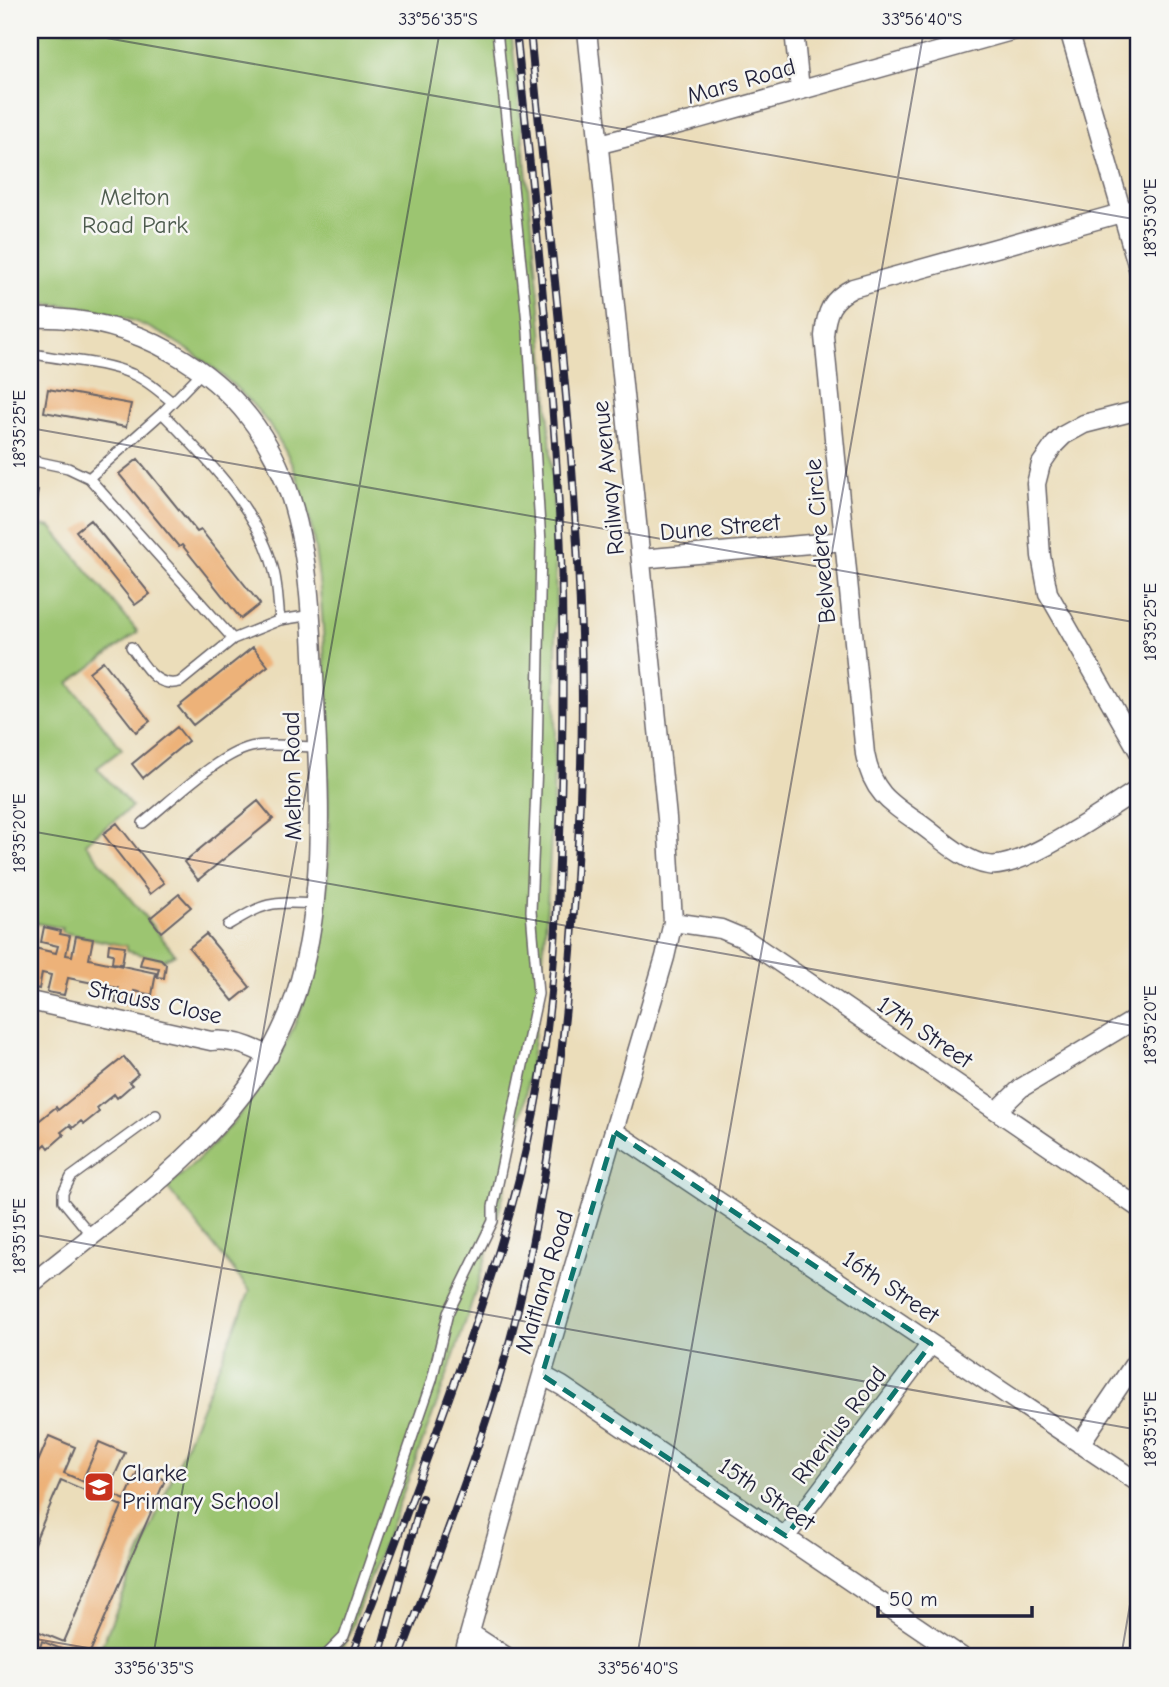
<svg xmlns="http://www.w3.org/2000/svg" width="1169" height="1687" font-family="'Comic Neue',sans-serif">
<rect width="100%" height="100%" fill="#f6f6f2"/>
<filter id="ink" filterUnits="userSpaceOnUse"><feTurbulence type="fractalNoise" baseFrequency=".0143" numOctaves="2"/><feDisplacementMap in="SourceGraphic" scale="14" xChannelSelector="R" yChannelSelector="G"/><feConvolveMatrix kernelMatrix="1 2 1 2 8 2 1 2 1" color-interpolation-filters="sRGB"/></filter>
<filter id="wash" filterUnits="userSpaceOnUse"><feTurbulence type="fractalNoise" baseFrequency=".00686" numOctaves="4" result="noise"/><feDisplacementMap in="SourceGraphic" scale="28" xChannelSelector="R" yChannelSelector="G"/><feGaussianBlur stdDeviation="1.57" result="paint"/><feColorMatrix in="noise" values="0 0 0 0 0 0 0 0 0 0 0 0 0 0 0 0 0 1.4 0 .05"/><feComposite in="paint" operator="in"/></filter>
<g filter="url(#wash)">
<rect width="100%" height="100%" fill="#ebddba"/>
<!-- green -->
<path fill="#9cc571" stroke="#5f7456" stroke-width="2" d="M 30,30 L 511,30 C 526,171 543,312 551,454 C 558,587 558,721 550,854 C 545,946 538,1038 519,1128 C 481,1311 405,1483 340,1657 L 97,1657 L 250,1291 L 167,1187 C 231,1134 281,1072 307,992 C 334,911 329,824 327,740 C 326,690 325,640 320,590 C 309,477 284,415 187,349 C 141,318 86,301 30,305 Z
M 30,523 L 51,527 L 138,632 L 69,683 L 122,749 L 97,768 L 132,807 L 85,843 L 175,954 L 164,960 L 126,951 L 126,946 L 62,932 L 62,928 L 30,922 Z"/>
<g id="blocks">
<!-- building -->
<path fill="#edb279" d="M 48,389 L 131,404 L 126,427 L 44,412 Z
M 138,459 L 197,532 L 201,530 L 260,604 L 241,619 L 182,545 L 179,547 L 119,474 Z
M 30,488 L 38,490 L 35,507 L 30,506 Z
M 90,520 L 150,594 L 135,605 L 76,531 Z
M 253,647 L 268,666 L 193,725 L 178,707 Z
M 103,661 L 150,721 L 136,732 L 89,672 Z
M 177,727 L 188,741 L 143,778 L 132,764 Z
M 258,801 L 273,819 L 198,880 L 184,862 Z
M 117,823 L 164,883 L 150,894 L 103,834 Z
M 179,894 L 191,907 L 161,932 L 150,918 Z
M 44,927 L 61,931 L 60,934 L 70,936 L 66,955 L 72,956 L 76,936 L 93,939 L 89,959 L 156,973 L 152,995 L 134,991 L 131,1006 L 115,1003 L 118,988 L 68,978 L 64,995 L 47,992 L 51,975 L 42,973 L 39,989 L 31,987 L 34,977 L 30,976 L 30,947 L 56,953 L 58,946 L 41,942 Z
M 206,934 L 250,987 L 233,1001 L 189,948 Z
M 109,944 L 125,946 L 122,964 L 112,963 L 113,954 L 108,953 Z
M 143,955 L 161,959 L 166,964 L 164,978 L 157,977 L 159,968 L 140,965 Z
M 124,1057 L 138,1074 L 129,1082 L 132,1085 L 117,1098 L 114,1094 L 97,1108 L 99,1112 L 84,1124 L 81,1121 L 73,1128 L 70,1125 L 61,1132 L 64,1135 L 49,1148 L 46,1144 L 30,1158 L 30,1128 L 56,1107 L 58,1110 Z
M 49,1436 L 75,1447 L 64,1473 L 84,1482 L 86,1478 L 84,1477 L 99,1442 L 125,1453 L 109,1488 L 107,1487 L 105,1491 L 125,1500 L 139,1468 L 165,1480 L 88,1657 L 57,1657 L 61,1649 L 42,1641 L 37,1657 L 30,1657 L 30,1628 L 64,1642 L 122,1506 L 61,1480 L 30,1553 L 30,1480 L 35,1469 L 30,1466 L 30,1459 L 38,1462 Z"/>
</g>
</g>
<g filter="url(#ink)">
<use href="#blocks" fill-opacity="0" stroke="#686367" stroke-width="2"/>
<g fill="none" stroke-linecap="round" stroke-linejoin="round">
<!-- lane casing -->
<g stroke="#686367" stroke-width="12">
<path id="lane" d="M 30,353 C 63,361 100,360 132,374 C 147,380 160,392 172,402
M 202,372 L 162,413 L 89,478 L 233,639
M 162,413 C 204,456 260,511 274,571 C 278,587 278,604 280,620
M 30,460 L 68,468 L 89,478
M 131,647 C 144,664 155,689 180,682 L 233,639 L 280,620 L 312,615
M 143,823 C 171,801 222,750 256,746 C 276,743 298,747 317,747
M 228,925 C 265,903 270,901 313,904
M 91,1235 L 63,1201 L 63,1193 L 71,1177 L 156,1115
M 324,1657 L 344,1637 L 432,1380 L 448,1313 L 493,1221 L 493,1207 L 538,994 L 531,911 L 537,763 L 541,543 L 528,332 L 497,30"/>
</g>
<!-- street casing -->
<g stroke="#686367" stroke-width="21">
<path id="street" d="M 794,30 L 800,90
M 1069,30 L 1139,271
M 600,144 L 691,121 L 1015,30
M 1139,208 L 853,288 C 831,299 826,312 824,336 L 865,754 C 872,792 890,803 919,823 C 939,837 963,861 988,865 C 1021,871 1108,808 1139,789
M 30,318 C 80,316 130,328 173,353 C 316,434 309,579 316,722 C 321,824 325,942 279,1035 C 228,1141 119,1212 30,1285
M 1139,410 L 1084,424 L 1064,435 L 1055,444 L 1041,464 L 1036,484 L 1041,556 L 1048,593 L 1139,752
M 641,559 L 844,541
M 673,922 L 721,929 L 745,939 L 1139,1208
M 30,1001 L 211,1041 C 230,1038 252,1047 269,1056
M 998,1110 L 1021,1088 L 1139,1017
M 615,1132 L 1139,1483
M 542,1375 L 562,1386 L 962,1657
M 1080,1444 L 1139,1357
M 786,1536 L 931,1344
M 470,1633 L 507,1657
M 463,1657 L 542,1375 L 665,957 L 673,922 L 667,818 L 587,30"/>
</g>
<!-- lane -->
<use href="#lane" stroke="#fff" stroke-width="9"/>
<!-- street -->
<use href="#street" stroke="#fff" stroke-width="18"/>
<!-- rail casing -->
<g stroke="#22223b" stroke-width="8">
<path id="rail" d="M 351,1657 C 387,1567 421,1476 454,1384 C 486,1295 516,1205 534,1112 C 554,1011 558,907 561,804 C 563,713 564,621 560,529 C 552,362 533,196 516,30
M 379,1657 L 422,1498
M 400,1657 C 445,1536 495,1414 523,1287 C 550,1168 564,1047 573,925 C 580,828 584,731 581,634 C 575,432 548,231 530,30"/>
</g>
<!-- rail -->
<use href="#rail" stroke="#f6f6f2" stroke-width="5" stroke-dasharray="16" stroke-linecap="butt"/>
</g>
</g>
<!-- marked area -->
<path fill="#0f766e" fill-opacity="0.2" stroke="#0f766e" stroke-width="5" stroke-dasharray="14 9" stroke-linejoin="round" d="M 615,1132 L 931,1344 L 786,1536 L 542,1375 Z"/>
<!-- ticks -->
<path fill="none" stroke="#22223b" stroke-width="2" stroke-opacity="0.45" d="M 61,30 L 1139,220M 30,428 L 1139,623M 30,831 L 1139,1027M 30,1234 L 1139,1430M 30,1638 L 140,1657M 153,1657 L 440,30M 637,1657 L 924,30M 1121,1657 L 1139,1552"/>
<!-- icons -->
<defs>
<g id="school-square" transform="scale(1.575)"><rect x="-9" y="-9" width="18" height="18" rx="4" fill="#c8321e" stroke="#f6f6f2"/><path d="M0-5L7-2L0 1L-7-2ZM-4 1L0 2.5L4 1V4Q0 6-4 4Z" fill="#fff"/></g>
</defs>
<g fill-rule="evenodd">
<use href="#school-square" x="99" y="1487"/>
</g>
<g text-anchor="middle" dominant-baseline="central" stroke-width="5" stroke-linejoin="round" paint-order="stroke">
<!-- street labels -->
<g font-size="24" fill="#22223b" stroke="#f6f6f2">
<text transform="translate(741 81) rotate(-16)">Mars Road</text>
<text transform="translate(608 478) rotate(-96)">Railway Avenue</text>
<text transform="translate(720 527) rotate(-5)">Dune Street</text>
<text transform="translate(820 541) rotate(-95)">Belvedere Circle</text>
<text transform="translate(292 776) rotate(-91)">Melton Road</text>
<text transform="translate(155 1002) rotate(12)">Strauss Close</text>
<text transform="translate(925 1032) rotate(34)">17th Street</text>
<text transform="translate(544 1282) rotate(-73)">Maitland Road</text>
<text transform="translate(891 1287) rotate(34)">16th Street</text>
<text transform="translate(839 1425) rotate(-53)">Rhenius Road</text>
<text transform="translate(767 1494) rotate(34)">15th Street</text>
</g>
<!-- park labels -->
<g font-size="24" fill="#4d5b4e" stroke="#f6f6f2">
<text x="135" y="197">Melton<tspan x="135" dy="28">Road Park</tspan></text>
</g>
<!-- poi labels -->
<g font-size="24" fill="#22223b" stroke="#f6f6f2" text-anchor="start">
<text x="122" y="1473">Clarke<tspan x="122" dy="28">Primary School</tspan></text>
</g>
</g>
<!-- margin -->
<rect width="1169" height="1687" fill="none" stroke="#f6f6f2" stroke-width="77"/>
<!-- scale -->
<path d="M878 1606v10h154v-10" fill="none" stroke="#22223b" stroke-width="3.5"/>
<text x="889" y="1606" font-size="21" fill="#22223b" stroke="#f6f6f2" stroke-width="5" paint-order="stroke">50 m</text>
<rect x="38" y="38" width="1092" height="1610" fill="none" stroke="#22223b" stroke-width="2.5"/>
<g font-size="18" text-anchor="middle" fill="#22223b">
<text x="438" y="25">33°56'35"S</text>
<text x="922" y="25">33°56'40"S</text>
<text transform="translate(1150 218) rotate(-90)" y="6">18°35'30"E</text>
<text transform="translate(19 429) rotate(-90)" y="6">18°35'25"E</text>
<text transform="translate(1150 622) rotate(-90)" y="6">18°35'25"E</text>
<text transform="translate(19 833) rotate(-90)" y="6">18°35'20"E</text>
<text transform="translate(1150 1025) rotate(-90)" y="6">18°35'20"E</text>
<text transform="translate(19 1236) rotate(-90)" y="6">18°35'15"E</text>
<text transform="translate(1150 1429) rotate(-90)" y="6">18°35'15"E</text>
<text x="154" y="1674">33°56'35"S</text>
<text x="638" y="1674">33°56'40"S</text>
</g>
</svg>
